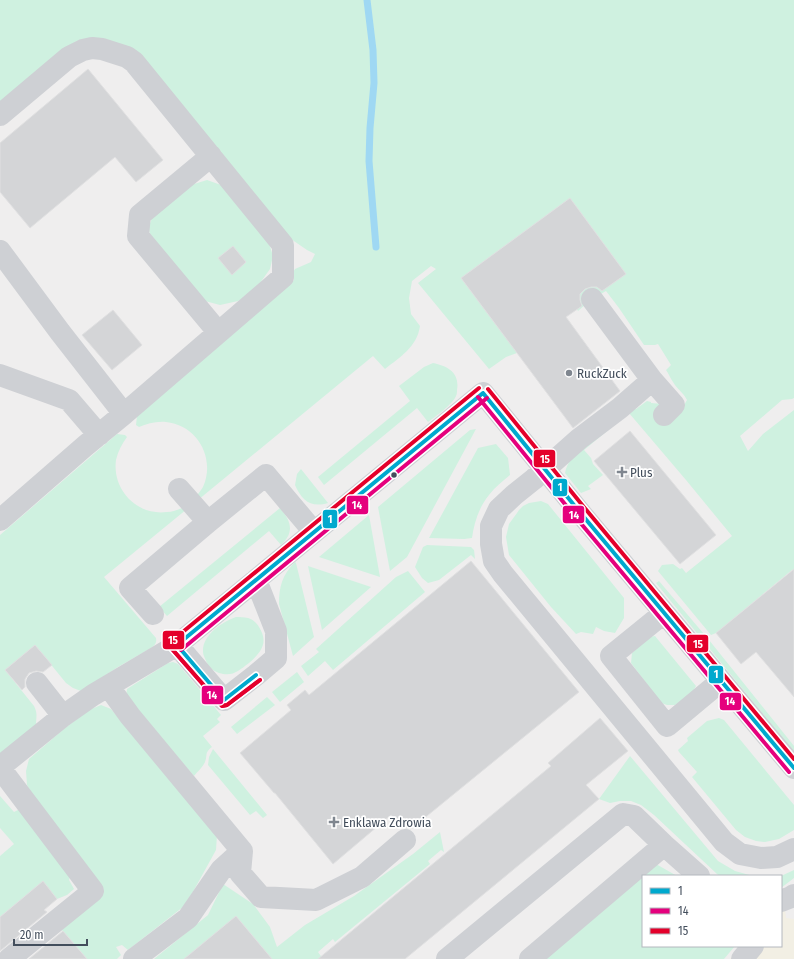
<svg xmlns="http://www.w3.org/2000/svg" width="794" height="959" font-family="'Fira Sans Condensed',sans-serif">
<rect width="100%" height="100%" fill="#efeeee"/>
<!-- green -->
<path fill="#cff1e0" d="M 0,0 L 794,0 L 794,398 L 792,399 L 782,400 L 740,436 L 748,451 L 763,434 L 794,410 L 794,572 L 792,570 L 716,633 L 711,635 L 658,571 L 662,565 L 673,564 L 680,569 L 682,568 L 686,573 L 732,536 L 686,480 L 629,413 L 584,450 L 591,458 L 593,464 L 603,475 L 588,486 L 591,489 L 581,493 L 565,473 C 567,462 575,453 583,446 L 581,441 L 622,411 L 631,408 L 636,409 L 647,401 L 651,402 L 651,403 L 663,404 L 658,409 C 661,413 665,418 671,417 C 674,417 674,415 676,413 C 681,409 683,407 687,400 C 683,392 677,389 673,382 C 670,378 669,374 666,370 L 671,365 L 658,344 L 655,345 L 644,345 L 621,311 L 619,308 L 606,291 L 592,299 L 578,311 L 575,306 L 570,306 L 566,308 L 567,310 L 564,313 L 566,317 L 517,353 L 506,357 L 489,369 L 418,283 L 436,269 L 431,266 L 412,281 L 409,298 L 411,314 L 420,326 C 417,347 400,357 385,369 L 373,356 L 198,500 L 196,497 C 198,494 201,490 203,487 C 216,458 197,425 166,422 C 156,421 147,424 139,427 L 136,425 L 137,416 L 181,377 L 294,280 L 292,274 L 295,269 L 311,262 L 315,254 L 307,250 L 291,239 L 138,53 C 122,46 98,36 80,40 C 74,42 69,46 64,50 L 0,103 Z
M 207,180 L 221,185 L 268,240 L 273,256 L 270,269 L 260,283 L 252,293 L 238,301 L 220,305 L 205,301 L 150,237 L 149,226 L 152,218 L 191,185 Z
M 433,363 C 448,366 460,373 457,390 C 457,392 457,394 456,396 C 453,404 435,417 428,422 L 417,408 L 324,485 L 318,477 L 410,401 L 399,386 L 424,367 Z
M 476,429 L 407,557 L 390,571 L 378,507 L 470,430 Z
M 117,434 L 125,435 L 127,437 C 122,444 118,451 116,460 C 112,490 137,516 167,512 C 173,512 179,509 185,507 L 187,509 L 104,577 L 156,638 C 157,643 155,645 151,648 L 118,667 L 81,691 L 73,688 L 66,683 L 35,645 L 5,670 L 34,706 C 38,714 36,717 36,725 L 0,754 L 0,535 Z
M 496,444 L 508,458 L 510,475 C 503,481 495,487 489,495 C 479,507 474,523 472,538 L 464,539 L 429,538 L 478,448 Z
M 301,469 L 328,503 C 311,508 302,501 295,485 L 297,474 Z
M 541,501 L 548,504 L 624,598 L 624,618 L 615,633 L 604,631 L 596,627 L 593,634 L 581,632 L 576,634 L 551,607 L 509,555 L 506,537 L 509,524 L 517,513 L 519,510 L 523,506 L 529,503 Z
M 280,508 C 291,521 295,532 281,545 L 269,531 L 167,616 L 159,607 Z
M 369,515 L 380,577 L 319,557 Z
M 427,545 L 471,547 L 474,550 L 475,559 L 471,555 L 439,580 L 428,583 L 422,578 L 415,567 L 423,547 Z
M 295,562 L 296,563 L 314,637 L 293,656 L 279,604 C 279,587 282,575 295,562 Z
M 308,566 L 371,587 L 322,630 Z
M 408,571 L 425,592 L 333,670 L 325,661 L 308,676 L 301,666 L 319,652 L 316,649 L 396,577 Z
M 659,581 L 709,640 L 794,746 L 794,752 L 656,583 Z
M 236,617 C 240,617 244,617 248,618 C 252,619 257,623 259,627 C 269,643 261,652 249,663 C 238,671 233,677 219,673 C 213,671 208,666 206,661 C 205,658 203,655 203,652 C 202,635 222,622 236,617 Z
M 655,636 L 696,686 L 692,693 L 675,705 L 667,705 L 661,703 L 631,663 L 632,653 L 649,637 Z
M 173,662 L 178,664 L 221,715 L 217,719 L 220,722 L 203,736 L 212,747 C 204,753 208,755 205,762 C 203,767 197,772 194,776 L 126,697 L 127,689 L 168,663 Z
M 297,672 L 304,682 L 280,702 L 272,692 Z
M 267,697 L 275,705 L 237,734 L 231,727 Z
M 101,705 L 111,709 L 217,835 L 216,850 L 194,890 L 183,907 L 128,950 L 122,945 L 116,947 L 121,955 L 117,959 L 87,959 L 62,930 L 93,901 L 36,803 L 27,785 L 26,771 L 29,759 L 65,728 L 89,710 Z
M 719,718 L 724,720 L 794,805 L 794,830 L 779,839 L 765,842 L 756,841 L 745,837 L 736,830 L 692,777 L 697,772 L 679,752 L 678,750 L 688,741 L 687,738 L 707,721 Z
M 213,749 L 267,815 L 263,818 L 256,811 L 250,815 L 208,765 L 209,757 Z
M 630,756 L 718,861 L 735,871 L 753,876 L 720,876 L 717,874 L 654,815 L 641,805 L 631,801 L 620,801 L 610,803 L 599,799 Z
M 0,796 L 14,812 L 22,808 L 71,874 L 69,880 L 74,889 L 67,895 L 57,899 L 43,882 L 0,917 L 0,856 L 14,844 L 0,828 Z
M 440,832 L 444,852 L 441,850 L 428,861 L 430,864 L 335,942 L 333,939 L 318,952 L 323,959 L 154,959 L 208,915 L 223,884 L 253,904 L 270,927 L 277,947 L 305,925 L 354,896 L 413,854 Z
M 656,864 L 677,876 L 643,876 L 643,946 L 735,946 L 724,959 L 543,959 Z
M 794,870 L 794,878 L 781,888 L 781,876 Z"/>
<!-- sand -->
<path fill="#f2efe4" d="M 785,909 L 786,918 L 794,919 L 794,959 L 730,959 L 741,946 L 781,946 L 781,910 Z"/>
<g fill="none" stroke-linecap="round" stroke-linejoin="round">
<!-- stream -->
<path stroke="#9fd8f3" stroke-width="7" d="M 367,0 L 373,50 L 374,83 L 370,128 L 369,161 L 376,247"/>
</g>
<!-- building -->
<path fill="#d4d5d7" stroke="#e0e0e1" d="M 88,69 L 163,160 L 136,182 L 115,157 L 30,228 L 0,192 L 0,143 Z
M 570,198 L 626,274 L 602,291 L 597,287 L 591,287 L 585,289 L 580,294 L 580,300 L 582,306 L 566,317 L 620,391 L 573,428 L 461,278 Z
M 233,246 L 246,262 L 232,275 L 218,258 Z
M 113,310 L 142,345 L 112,370 L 82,335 Z
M 630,431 L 716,535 L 680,564 L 594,461 Z
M 471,561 L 579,692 L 411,829 L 409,828 L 402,828 L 391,815 L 333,864 L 275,793 L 274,793 L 240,753 L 291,710 L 287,705 L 305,690 L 309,695 Z
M 794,569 L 794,697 L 756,652 L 741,664 L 716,633 Z
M 35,645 L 52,665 L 43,672 L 36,671 L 29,673 L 25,679 L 25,687 L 22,690 L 5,670 Z
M 600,718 L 628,751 L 586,785 L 599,799 L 405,959 L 318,959 L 551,766 L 548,763 Z
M 43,881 L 57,899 L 44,910 L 47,912 L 0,951 L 0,917 Z
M 236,916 L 272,959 L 184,959 Z
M 63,931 L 87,959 L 29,959 Z"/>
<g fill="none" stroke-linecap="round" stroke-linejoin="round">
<!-- minor -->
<path stroke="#ced0d4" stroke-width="22" d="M 0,115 L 69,57 L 83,50 L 92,48 L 102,49 L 127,57 L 134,62 L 283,245 L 283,277 L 124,414 L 85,446 L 0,520
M 211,156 L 140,215 L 138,236 L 218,332
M 0,251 L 60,332 L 124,414
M 592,299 L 652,380
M 0,375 L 69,400 L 99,435
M 664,415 L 674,405 L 652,380 L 620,408 L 579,439 L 534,479 L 514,495 L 499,509 L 491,526 L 491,544 L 494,561 L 503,574 L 724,842 L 740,854 L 761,858 L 777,857 L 794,849
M 179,489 L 208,522
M 664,613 L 611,656 L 667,726 L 721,681
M 153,614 L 130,588 L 208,522 L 266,475 L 314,532
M 177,645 L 224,700 L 256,675 L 276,658 L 276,631 L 256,580
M 37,683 L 63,716
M 109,687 L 130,716 L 242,851 L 240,873 L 261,897 L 316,900 L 362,877 L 405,840
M 0,767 L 63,716 L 93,695 L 177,645 L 483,393 L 578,510 L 794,768
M 0,768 L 93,891 L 9,959
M 781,901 L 791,897 L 794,895
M 134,959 L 188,918 L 221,870 L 242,851
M 447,959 L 623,814 L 634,816 L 664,845 L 699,876
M 530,959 L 664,845
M 742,959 L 753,946"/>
<!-- bus-1 casing -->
<g stroke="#fff" stroke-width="7">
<path id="bus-1" d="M 483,393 L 578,510 L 794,768
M 177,645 L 483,393
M 177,645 L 224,700 L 256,675"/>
</g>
<!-- bus-2 casing -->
<g stroke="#fff" stroke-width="7">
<path id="bus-2" d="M 478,397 L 573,514 L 789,772
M 172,649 L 222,706 L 227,705 L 260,680
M 181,650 L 487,398"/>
</g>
<!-- bus-3 casing -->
<g stroke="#fff" stroke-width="7">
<path id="bus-3" d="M 488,389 L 583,506 L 794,759
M 260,680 L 227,705 L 222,706 L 172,649 C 170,646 171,643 173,640 L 479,388"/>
</g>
<!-- bus-1 -->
<use href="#bus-1" stroke="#00a9ce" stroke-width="4"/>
<!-- bus-2 -->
<use href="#bus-2" stroke="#e5007d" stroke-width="4"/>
<!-- bus-3 -->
<use href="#bus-3" stroke="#e4002b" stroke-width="4"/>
</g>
<!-- markers -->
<g fill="#7f868f" stroke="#fff" stroke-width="1.5">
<circle cx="569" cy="373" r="4"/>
<path d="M620 466h4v4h4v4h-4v4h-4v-4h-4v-4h4z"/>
<path d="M332 816h4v4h4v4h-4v4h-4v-4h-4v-4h4z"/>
</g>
<circle fill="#434e5c" stroke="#fff" stroke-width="1.5" cx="394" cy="475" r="3.5"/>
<g text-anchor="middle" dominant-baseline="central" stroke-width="3.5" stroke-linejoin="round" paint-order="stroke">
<!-- poi labels -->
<g font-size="13" fill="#434e5c" stroke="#fff" text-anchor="start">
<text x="577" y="373">RuckZuck</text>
<text x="630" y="472">Plus</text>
<text x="343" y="822">Enklawa Zdrowia</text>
</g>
</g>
<g stroke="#fff" stroke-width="1.5">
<rect x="533" y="449" width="23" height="19" rx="4" fill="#e4002b"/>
<rect x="552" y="478" width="16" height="19" rx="4" fill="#00a9ce"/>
<rect x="346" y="495" width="23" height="20" rx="4" fill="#e5007d"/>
<rect x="562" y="505" width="23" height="19" rx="4" fill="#e5007d"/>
<rect x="322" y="509" width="16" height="20" rx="4" fill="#00a9ce"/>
<rect x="162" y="630" width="23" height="20" rx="4" fill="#e4002b"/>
<rect x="686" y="634" width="23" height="19" rx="4" fill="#e4002b"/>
<rect x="708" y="665" width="16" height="19" rx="4" fill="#00a9ce"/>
<rect x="201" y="685" width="23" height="20" rx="4" fill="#e5007d"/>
<rect x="719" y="692" width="23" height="19" rx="4" fill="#e5007d"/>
</g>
<g font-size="11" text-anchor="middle" font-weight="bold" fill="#fff">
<text x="545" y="463">15</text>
<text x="560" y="491">1</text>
<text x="357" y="509">14</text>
<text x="574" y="519">14</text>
<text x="330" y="523">1</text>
<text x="173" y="644">15</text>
<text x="698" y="648">15</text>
<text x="716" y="678">1</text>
<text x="212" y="699">14</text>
<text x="730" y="705">14</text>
</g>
<!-- legend -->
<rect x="642" y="875" width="140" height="72" fill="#ffffff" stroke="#b4b8be"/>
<rect x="650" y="888" width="20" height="6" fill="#00a9ce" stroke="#b4b8be"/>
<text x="678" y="895" font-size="12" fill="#434e5c">1</text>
<rect x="650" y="908" width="20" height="6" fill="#e5007d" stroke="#b4b8be"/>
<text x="678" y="915" font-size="12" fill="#434e5c">14</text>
<rect x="650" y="928" width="20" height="6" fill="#e4002b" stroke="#b4b8be"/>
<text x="678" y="935" font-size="12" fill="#434e5c">15</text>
<!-- scale -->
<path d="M14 939v6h73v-6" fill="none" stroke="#434e5c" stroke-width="2"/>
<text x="20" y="939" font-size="12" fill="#434e5c" stroke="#ffffff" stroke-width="3" paint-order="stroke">20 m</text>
</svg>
